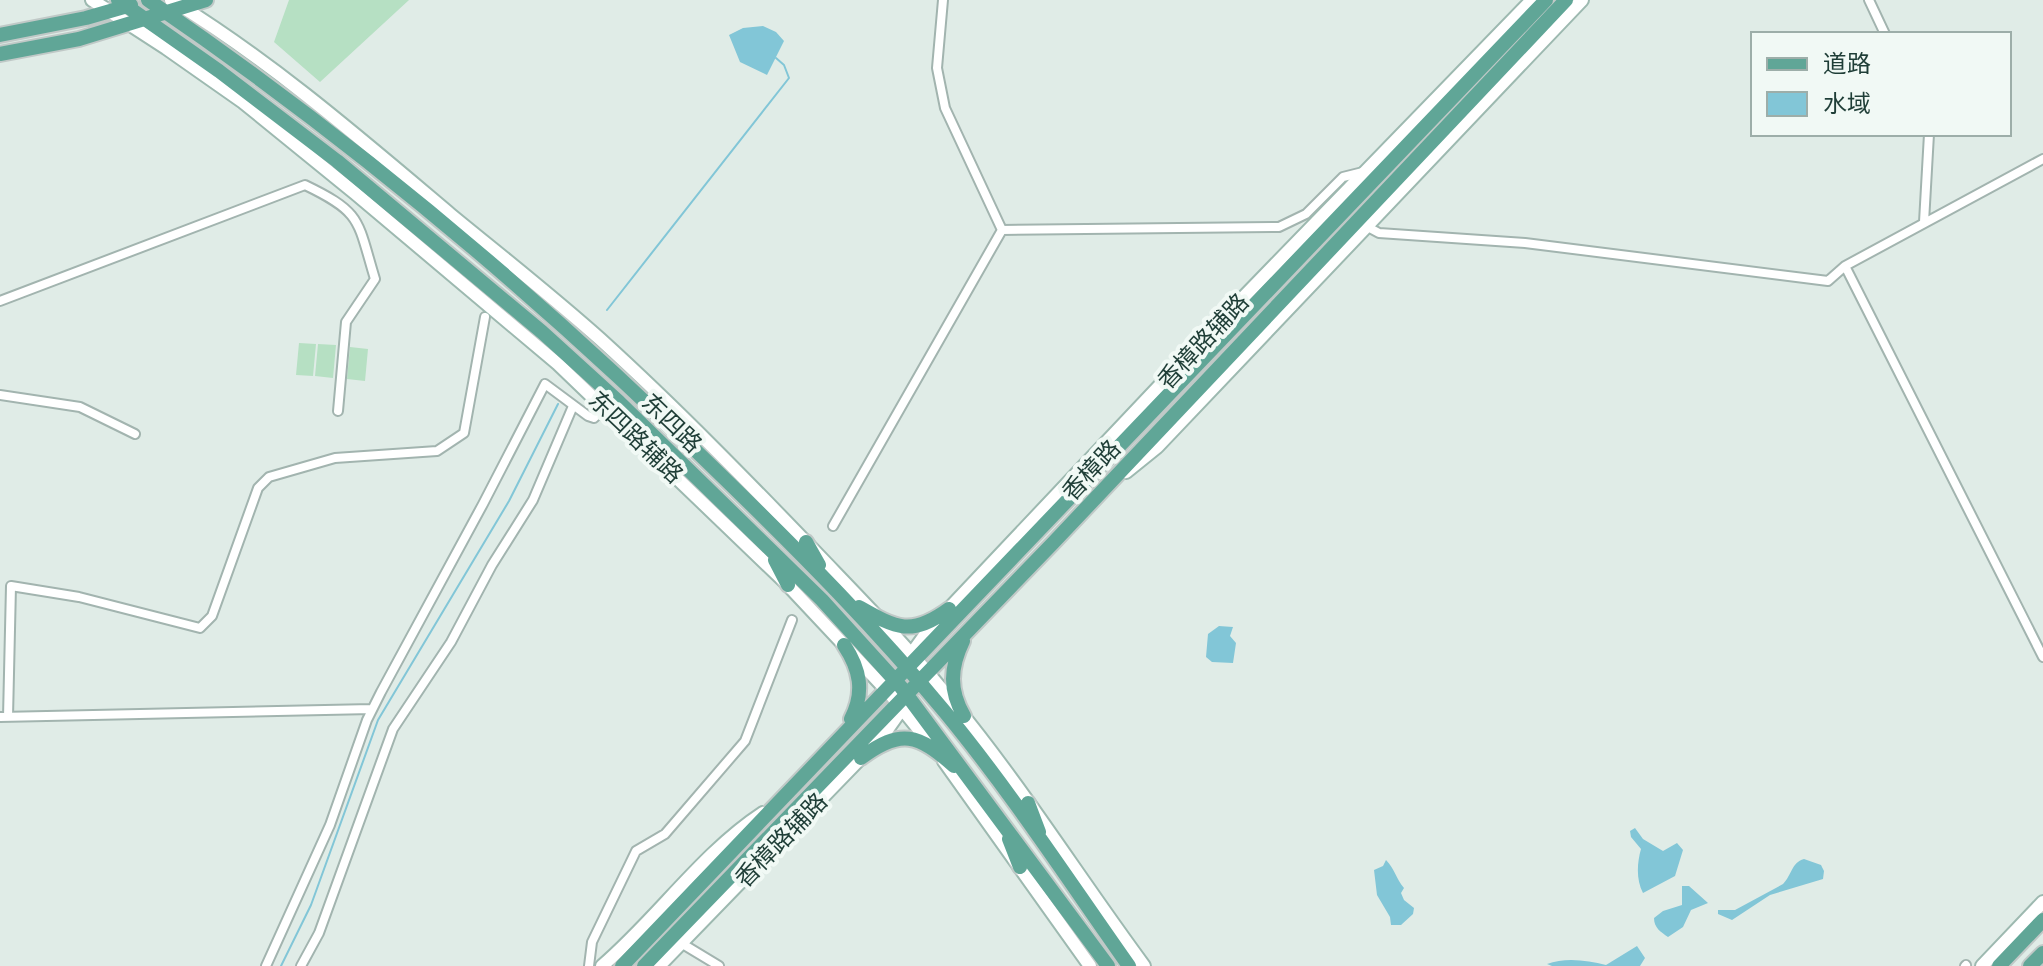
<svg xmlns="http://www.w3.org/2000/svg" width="2043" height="966" font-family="'Space Grotesk','Noto Sans SC',sans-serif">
<rect width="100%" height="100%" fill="#e0ece7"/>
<!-- green -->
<path fill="#b6e0c3" d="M 289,0 L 409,0 L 320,82 L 274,42 Z
M 299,343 L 316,344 L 313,376 L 296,375 Z
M 318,344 L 336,345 L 333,378 L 315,376 Z
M 350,347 L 368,349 L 365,381 L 347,379 Z"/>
<!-- water -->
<path fill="#82c6d7" d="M 763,26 L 776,32 L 784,41 L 767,75 L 740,62 L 729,35 L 743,28 Z
M 1219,626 L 1233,627 L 1230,636 L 1236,643 L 1233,663 L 1212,662 L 1206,657 L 1208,634 Z
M 1635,828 L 1643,839 L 1663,851 L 1677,843 L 1683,850 L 1675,876 L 1643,893 C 1636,880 1637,863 1641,849 L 1631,837 L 1630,831 Z
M 1804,859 L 1821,865 L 1824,871 L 1823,879 L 1770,895 L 1732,920 L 1718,914 L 1718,910 L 1735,910 L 1783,884 C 1792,875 1791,863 1804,859 Z
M 1386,860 C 1395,869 1396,879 1404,888 L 1401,893 L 1404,900 L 1414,908 L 1413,914 L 1401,925 L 1391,925 L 1390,917 L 1377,895 L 1374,870 L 1383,866 Z
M 1682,886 L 1689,886 L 1708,903 L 1691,910 L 1683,927 L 1668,937 C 1661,932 1654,928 1654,918 L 1663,911 L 1682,905 Z
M 1637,946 L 1645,958 L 1640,966 L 1552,966 L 1547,964 C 1565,957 1587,960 1606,965 Z"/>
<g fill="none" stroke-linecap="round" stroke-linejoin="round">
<!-- stream -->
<path stroke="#82c6d7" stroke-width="2" d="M 607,310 L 789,78 L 784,65 L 776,58
M 281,966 L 311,905 L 378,720 L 509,501 L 558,404"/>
<!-- street casing -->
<g stroke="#a2b4af" stroke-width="12">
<path id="street" d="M 943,0 L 937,68 L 945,108 L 1002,230
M 1869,0 L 1885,34
M 1924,222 L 1929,134
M 1366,226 L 1379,233 L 1525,243 L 1828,281 L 1845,266 L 2043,159
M 1002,230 L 1279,227 L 1306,214 L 1343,177 L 1363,172
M 1845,266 L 2043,657
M 0,301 L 305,185 C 363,213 357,220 375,279 L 346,322 L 338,411
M 0,395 L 80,407 L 135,434
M 833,526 L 1002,230
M 0,717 L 372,709
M 8,717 L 11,586 L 79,597 L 200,628 L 212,616 L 258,488 L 269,477 L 335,458 L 437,451 L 464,433 L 485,317
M 681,943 L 719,966
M 266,966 L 330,825 L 367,720 L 381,692 L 483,504 L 545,384 L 588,416 L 594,418 L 605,406
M 301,966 L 319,933 L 393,729 L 451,642 L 492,565 L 533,500 L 573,406
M 589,966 L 592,942 L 636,851 L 665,834 L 745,741 L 792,620
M 1965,966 L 1966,965"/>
</g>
<!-- secondary casing -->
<g stroke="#9db9b0" stroke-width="16">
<path id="secondary" d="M 92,0 L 166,48 L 243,102 L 355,193 L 558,364 L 785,582 L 891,695 L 933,747
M 171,0 C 271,61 361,139 451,215 C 501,256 552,296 600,339 C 677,409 750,484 822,559 C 868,607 915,655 957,708 C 1024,790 1081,881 1144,966
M 1126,472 L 1157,447 L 1582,0
M 907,660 L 928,631 L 1233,308 L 1532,0
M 944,761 L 1090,966
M 602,966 C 658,918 702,853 763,813
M 659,966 L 884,734 L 906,703
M 1982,966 L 2043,902"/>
</g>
<!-- primary casing -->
<g stroke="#c0c9c7" stroke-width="18">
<path id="primary" d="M 118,0 L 219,71 L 337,161 L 542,332 L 619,402 L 822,600 L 901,687 L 1108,966
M 148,0 C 355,141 547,303 725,479 C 802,554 877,630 945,712 C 1011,792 1069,881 1129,966
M 0,35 L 86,18 L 131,5
M 0,54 L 79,39 L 206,0
M 806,542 L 819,565
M 775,560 L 788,585
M 859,607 C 896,628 911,637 949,609
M 963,641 C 950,668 949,690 964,716
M 844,645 C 860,669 865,692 851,719
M 861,758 C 901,728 918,734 954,766
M 1028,803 L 1039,832
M 1009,839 L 1020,867
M 622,966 L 1546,0
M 644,966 L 1053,543 L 1566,0
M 1999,966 L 2043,920
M 2030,966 L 2043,953"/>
</g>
<!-- street -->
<use href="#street" stroke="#fff" stroke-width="8"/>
<!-- secondary -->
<use href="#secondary" stroke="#fff" stroke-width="12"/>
<!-- primary -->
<use href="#primary" stroke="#60a697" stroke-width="14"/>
</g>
<g text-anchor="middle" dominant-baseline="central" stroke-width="8" stroke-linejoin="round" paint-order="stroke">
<!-- street labels -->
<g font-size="24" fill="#1f3e37" stroke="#f1f9f5">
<text transform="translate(1203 341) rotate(-47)">香樟路辅路</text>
<text transform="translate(672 423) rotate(44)">东四路</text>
<text transform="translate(636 437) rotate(44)">东四路辅路</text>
<text transform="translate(1091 470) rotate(-47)">香樟路</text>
<text transform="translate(781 840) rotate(-46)">香樟路辅路</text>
</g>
</g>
<!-- legend -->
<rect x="1751" y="32" width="260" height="104" fill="#f1f9f5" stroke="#9daea9" stroke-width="2"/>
<rect x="1767" y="58" width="40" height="12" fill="#60a697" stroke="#9daea9" stroke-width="2"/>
<text x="1823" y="72" font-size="24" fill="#1f3e37">道路</text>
<rect x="1767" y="92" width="40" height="24" fill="#82c6d7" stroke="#9daea9" stroke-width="2"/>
<text x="1823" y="112" font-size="24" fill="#1f3e37">水域</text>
</svg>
